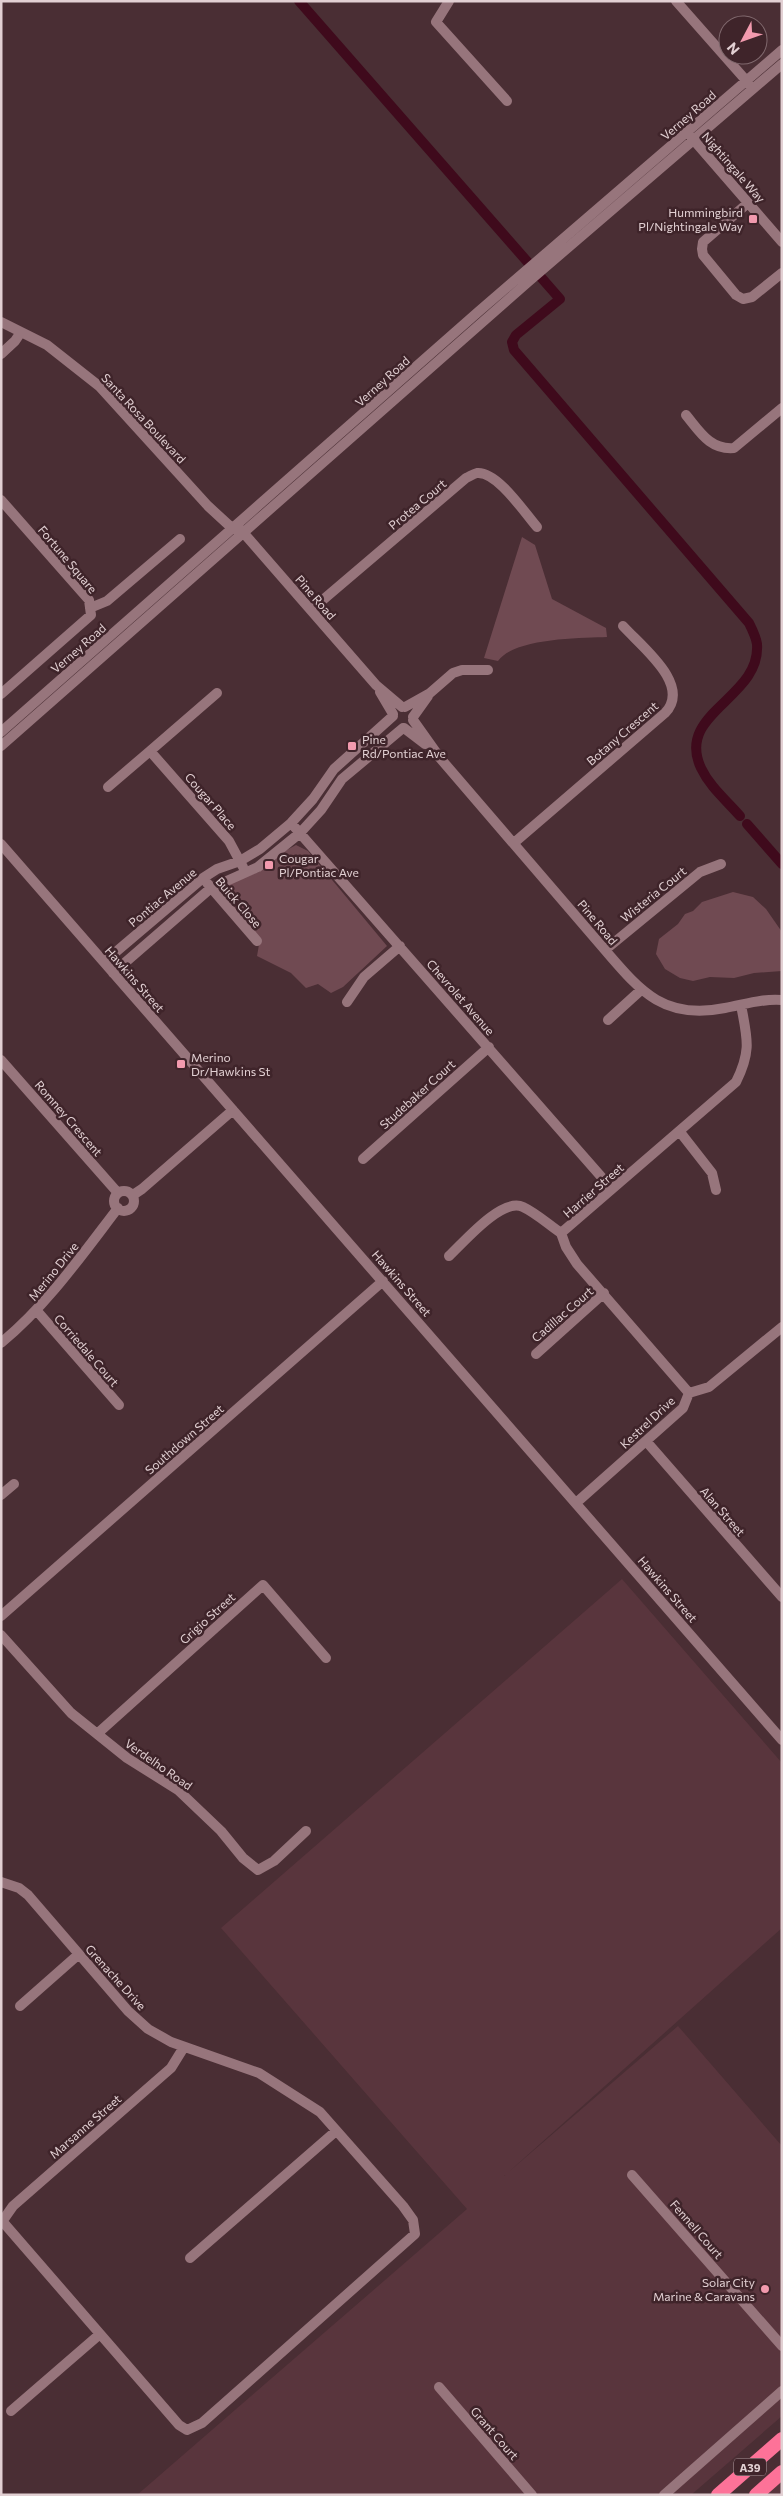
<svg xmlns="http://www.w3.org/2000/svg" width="783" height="2496" font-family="Commissioner,sans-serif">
<rect width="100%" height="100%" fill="#4a2e34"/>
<!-- built -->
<path fill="#59353d" d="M 622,1579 L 782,1763 L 782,1928 L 504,2176 L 678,2026 L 782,2146 L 782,2416 L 691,2495 L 137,2495 L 467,2209 L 221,1928 Z
M 782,2479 L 782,2495 L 763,2495 Z"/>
<!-- green -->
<path fill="#704a52" d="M 522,537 L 535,545 L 552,599 L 606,628 L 607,637 C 580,638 514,638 498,661 L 484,658 Z
M 296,845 L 308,851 L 387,946 L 343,987 L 331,993 L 318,984 L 306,988 L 291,973 L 257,956 L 260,939 L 224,897 L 225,884 L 259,872 L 283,852 Z
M 733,892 L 753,897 L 766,909 L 782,932 L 782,971 L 754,973 L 734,978 L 710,977 L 693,981 L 680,978 L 665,969 L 656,954 L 659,939 L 678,924 L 685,914 L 693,911 L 702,902 Z"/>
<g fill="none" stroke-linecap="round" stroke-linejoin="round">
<!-- canal -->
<path stroke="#3f0a1c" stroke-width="10" d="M 299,1 L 560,299 L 516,335 L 512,342 L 514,350 L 749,623 C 752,629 756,637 757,644 C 761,699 675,712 701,768 C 710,787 726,800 740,816
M 747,824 L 782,864"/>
<!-- minor -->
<path stroke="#97757c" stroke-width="10" d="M 449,1 L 436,22 L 507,101
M 676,1 L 751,86
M 691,137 L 782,242
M 748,203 L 703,242 L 702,249 L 703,255 L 736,295 L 743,299 L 752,297 L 782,273
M 1,322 L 47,345 L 99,386 L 208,506 L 233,529
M 1,354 L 15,341 L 21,332
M 686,415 C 700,432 710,450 734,448 L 782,408
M 1,500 L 89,600 L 91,615 L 1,694
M 241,530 L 376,685 L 402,707
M 90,608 L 107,601 L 180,539
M 311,610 L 466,478 C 469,477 473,474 477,473 C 497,471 524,512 537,527
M 380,692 L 393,714
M 405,707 L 430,693 L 453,673 L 462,670 L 488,670
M 413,717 L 428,696
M 413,720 L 440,758 L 605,950 C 641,992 664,1020 725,1008 C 743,1005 763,998 782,1000
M 404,728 L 425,744
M 1,732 L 478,312 L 782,50
M 1,746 L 528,282 L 782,64
M 150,751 L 217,693
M 108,787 L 150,751 L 229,841 L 243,867
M 291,823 L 612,1189
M 515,842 L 665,713 C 692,685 642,647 623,626
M 1,844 L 782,1740
M 207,883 L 257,941
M 605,950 L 700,872 L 721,864
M 104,962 L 203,878 L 217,869 L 240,861 L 260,849 L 291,823 L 313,799 L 334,769 L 393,716
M 113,973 L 211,888 L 258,867 L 300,833 L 321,810 L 342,779 L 403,728
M 347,1002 L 364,977 L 400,946
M 608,1020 L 641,990
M 1,1060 L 118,1193
M 680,1132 L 712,1173 L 716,1190
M 363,1159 L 489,1047
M114 1201a10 10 0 1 1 20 0a10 10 0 1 1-20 0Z
M 133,1195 L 142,1189 L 233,1110
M 449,1256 C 464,1242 502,1197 523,1207 C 536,1213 549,1225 561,1233
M 37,1311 L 119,1405
M 1,1343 C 47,1305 82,1255 118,1208
M 536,1354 L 604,1293
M 689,1393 L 577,1264 L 566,1247 L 561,1233 L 736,1082 C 752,1050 747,1038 741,1005
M 646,1441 L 782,1597
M 1,1495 L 14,1484
M 576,1503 L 683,1408 L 689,1393 L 709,1387 L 782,1327
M 1,1616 L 383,1281
M 1,1635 L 71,1713 L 127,1758 L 178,1790 L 221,1831 L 243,1858 L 258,1870 L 274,1861 L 306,1831
M 97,1734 L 263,1585 L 326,1658
M 1,1882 L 19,1888 L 28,1895 L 128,2011 L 148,2029 L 171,2042 L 259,2073 L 320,2112 L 403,2206 L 413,2220 L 415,2234 L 202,2423 L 187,2430 L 179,2425 L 3,2222
M 20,2006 L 79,1954
M 632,2175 L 782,2346
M 1,2223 L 13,2206 L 171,2068 L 184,2047
M 190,2258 L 336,2131
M 439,2387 L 532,2495
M 11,2411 L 100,2334
M 664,2495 L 782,2391"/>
<!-- highway -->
<path stroke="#fd7298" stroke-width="14" d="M 718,2495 L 782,2439
M 756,2495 L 782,2472"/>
</g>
<!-- markers -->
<g fill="#f29aae" stroke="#3f242a" stroke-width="2">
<rect x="748" y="214" width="10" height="10" rx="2.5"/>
<rect x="347" y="741" width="10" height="10" rx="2.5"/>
<rect x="264" y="860" width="10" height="10" rx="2.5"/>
<rect x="176" y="1059" width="10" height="10" rx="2.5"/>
<circle cx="765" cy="2289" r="5"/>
</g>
<g text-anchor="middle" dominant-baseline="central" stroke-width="5" stroke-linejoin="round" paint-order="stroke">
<!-- shield labels -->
<rect fill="#3f242a" stroke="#b19ca0" stroke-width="1" x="734" y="2458.5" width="32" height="17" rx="4"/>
<g font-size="11" font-weight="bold" fill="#e2d0d3">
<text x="750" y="2467">A39</text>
</g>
<!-- street labels -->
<g font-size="12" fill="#e2d0d3" stroke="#3f242a">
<text transform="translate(688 115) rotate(-41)">Verney Road</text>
<text transform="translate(734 167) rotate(49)">Nightingale Way</text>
<text transform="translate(382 381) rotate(-42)">Verney Road</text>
<text transform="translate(144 418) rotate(47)">Santa Rosa Boulevard</text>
<text transform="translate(417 504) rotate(-40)">Protea Court</text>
<text transform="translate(68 559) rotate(50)">Fortune Square</text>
<text transform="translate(316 597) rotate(49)">Pine Road</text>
<text transform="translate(78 648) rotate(-41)">Verney Road</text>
<text transform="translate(622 733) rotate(-41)">Botany Crescent</text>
<text transform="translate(211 801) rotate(49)">Cougar Place</text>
<text transform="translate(653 894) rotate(-39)">Wisteria Court</text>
<text transform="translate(162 897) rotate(-40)">Pontiac Avenue</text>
<text transform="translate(239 902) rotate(49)">Buick Close</text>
<text transform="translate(598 922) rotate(50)">Pine Road</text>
<text transform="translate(135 979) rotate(49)">Hawkins Street</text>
<text transform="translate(461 997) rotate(49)">Chevrolet Avenue</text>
<text transform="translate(417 1094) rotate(-42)">Studebaker Court</text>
<text transform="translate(69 1118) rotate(49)">Romney Crescent</text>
<text transform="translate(593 1190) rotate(-41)">Harrier Street</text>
<text transform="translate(53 1271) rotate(-51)">Merino Drive</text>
<text transform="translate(402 1283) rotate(49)">Hawkins Street</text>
<text transform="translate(562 1314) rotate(-41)">Cadillac Court</text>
<text transform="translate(87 1350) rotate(49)">Corriedale Court</text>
<text transform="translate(647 1422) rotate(-43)">Kestrel Drive</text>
<text transform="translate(184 1439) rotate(-41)">Southdown Street</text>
<text transform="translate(723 1511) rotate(49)">Alan Street</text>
<text transform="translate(668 1589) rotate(49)">Hawkins Street</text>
<text transform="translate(207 1618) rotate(-42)">Grigio Street</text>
<text transform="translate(159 1764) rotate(35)">Verdelho Road</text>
<text transform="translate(116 1977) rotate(48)">Grenache Drive</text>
<text transform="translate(85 2126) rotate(-41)">Marsanne Street</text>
<text transform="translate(697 2229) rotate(49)">Fennell Court</text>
<text transform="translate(495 2433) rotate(49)">Grant Court</text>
</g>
<!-- poi labels -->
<g font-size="12" fill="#e2d0d3" stroke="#3f242a" text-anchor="start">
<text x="743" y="212" text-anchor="end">Hummingbird<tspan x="743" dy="14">Pl/Nightingale Way</tspan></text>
<text x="362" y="739">Pine<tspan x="362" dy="14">Rd/Pontiac Ave</tspan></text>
<text x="279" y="858">Cougar<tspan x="279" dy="14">Pl/Pontiac Ave</tspan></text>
<text x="191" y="1057">Merino<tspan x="191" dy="14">Dr/Hawkins St</tspan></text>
<text x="755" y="2282" text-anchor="end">Solar City<tspan x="755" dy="14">Marine &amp; Caravans</tspan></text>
</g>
</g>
<!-- border -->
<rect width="783" height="2496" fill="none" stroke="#e2d0d3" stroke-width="5"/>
<!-- north arrow -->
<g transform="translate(743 40) rotate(229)"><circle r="24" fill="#3f242a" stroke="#80696e"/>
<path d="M0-4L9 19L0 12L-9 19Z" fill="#f29aae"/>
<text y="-8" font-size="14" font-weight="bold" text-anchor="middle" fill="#e2d0d3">N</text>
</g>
</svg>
